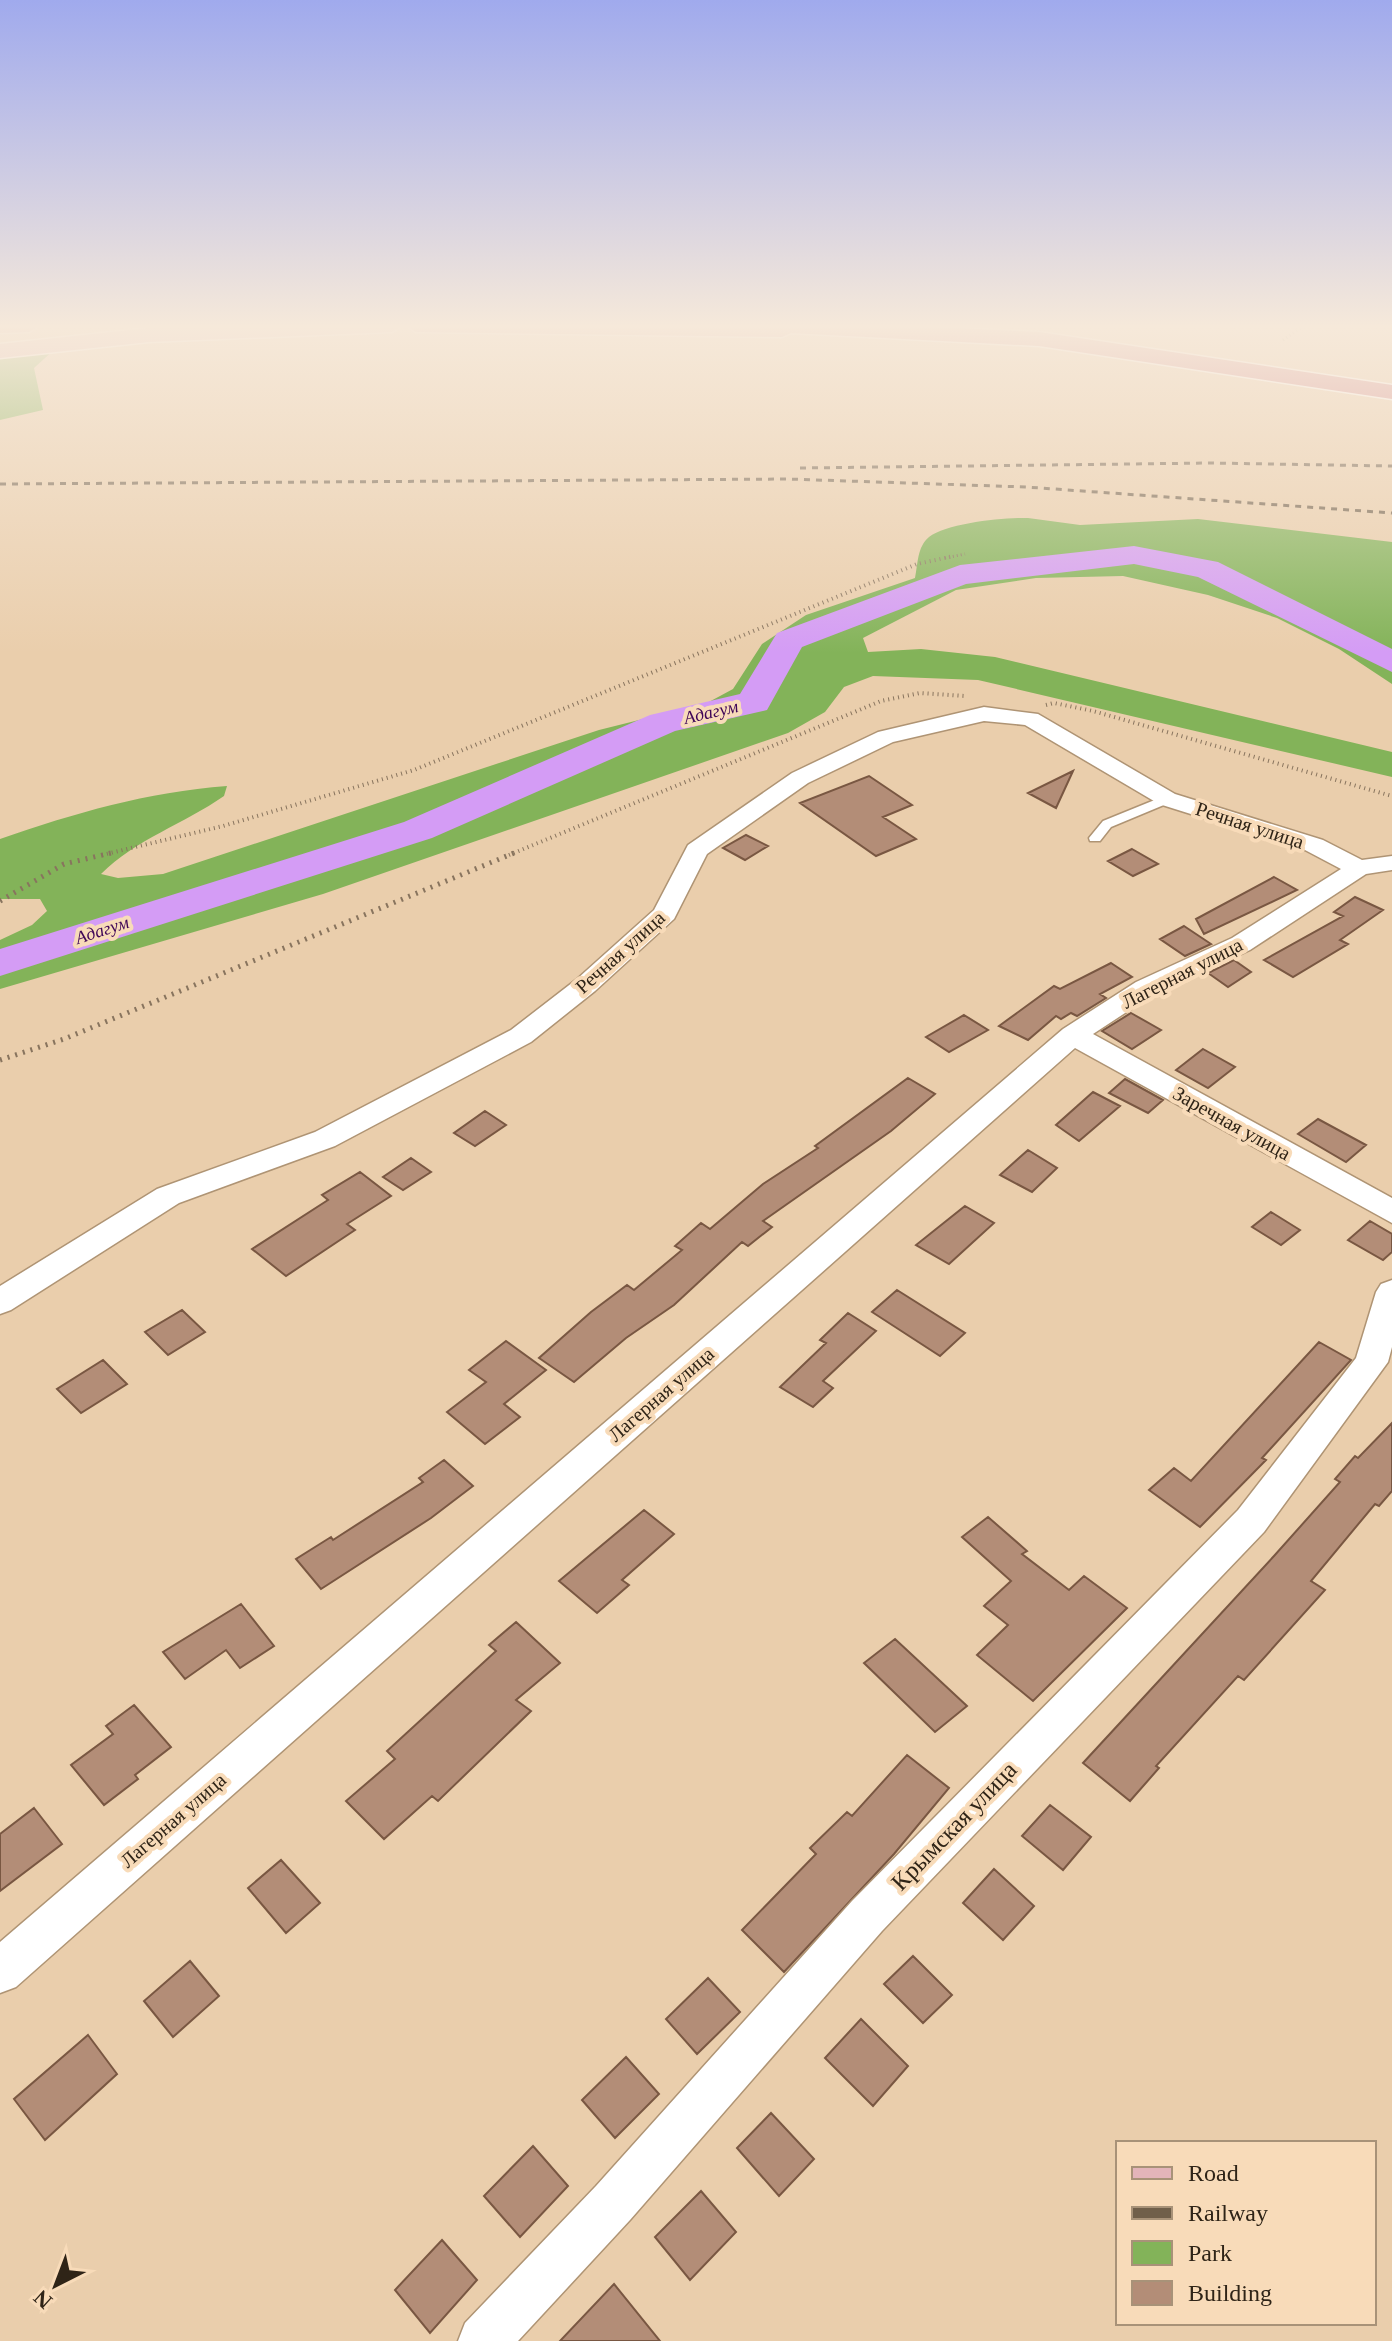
<svg xmlns="http://www.w3.org/2000/svg" width="1392" height="2341" font-family="Georgia,serif">
<rect width="100%" height="100%" fill="#eaceac"/>
<!-- green -->
<path fill="#83b359" d="M 55,349 L 34,368 L 43,410 L 0,420 L 0,356 Z
M 1028,518 L 1080,525 L 1198,519 L 1392,542 L 1392,684 L 1339,649 L 1277,618 L 1208,595 L 1123,576 L 1036,578 L 956,590 L 863,638 L 868,652 L 921,649 L 995,657 L 1392,752 L 1392,777 L 978,680 L 873,676 L 844,687 L 825,712 L 788,733 L 323,894 L 0,989 L 0,940 L 32,925 L 47,911 L 40,899 L 0,899 L 0,839 C 75,813 147,792 227,786 L 224,796 C 184,824 136,839 101,874 L 118,878 L 163,874 L 599,730 L 707,703 L 733,689 L 762,644 L 806,615 L 915,578 C 918,564 917,547 929,537 C 947,523 1005,517 1028,518 Z"/>
<g fill="none" stroke-linecap="round" stroke-linejoin="round">
<!-- river -->
<path fill="#d49cf5" fill-rule="evenodd" d="M 1134,546 L 1218,562 L 1392,649 L 1392,672 L 1198,577 L 1134,564 L 966,584 L 802,647 L 767,710 L 675,731 L 432,838 L 0,976 L 0,949 L 404,822 L 650,715 L 740,694 L 777,633 L 960,565 Z"/>
</g>
<!-- building -->
<path fill="#b38d77" stroke="#795742" stroke-width="2" d="M 1073,771 L 1056,808 L 1028,793 Z
M 869,776 L 912,805 L 883,817 L 916,839 L 876,856 L 800,803 Z
M 746,835 L 768,846 L 745,860 L 723,848 Z
M 1132,849 L 1158,864 L 1133,876 L 1108,861 Z
M 1274,877 L 1297,890 L 1204,934 L 1196,919 Z
M 1355,897 L 1383,910 L 1340,940 L 1348,944 L 1293,977 L 1264,960 L 1343,916 L 1334,912 Z
M 1184,926 L 1211,944 L 1185,956 L 1160,939 Z
M 1234,960 L 1251,972 L 1228,987 L 1208,973 Z
M 1111,963 L 1132,977 L 1100,994 L 1106,998 L 1077,1016 L 1071,1013 L 1061,1019 L 1056,1016 L 1028,1040 L 999,1026 L 1054,986 L 1060,989 Z
M 1131,1013 L 1161,1030 L 1132,1049 L 1102,1031 Z
M 964,1015 L 988,1030 L 949,1052 L 926,1037 Z
M 1203,1049 L 1235,1067 L 1208,1088 L 1176,1070 Z
M 908,1078 L 935,1094 L 891,1131 L 763,1221 L 772,1227 L 748,1246 L 742,1242 L 674,1305 L 626,1338 L 574,1382 L 539,1358 L 591,1312 L 627,1285 L 634,1290 L 682,1250 L 675,1246 L 701,1223 L 710,1229 L 763,1184 L 818,1148 L 815,1146 Z
M 1125,1079 L 1163,1100 L 1148,1113 L 1109,1093 Z
M 1093,1092 L 1120,1106 L 1079,1141 L 1056,1125 Z
M 485,1111 L 506,1125 L 475,1146 L 454,1133 Z
M 1318,1119 L 1366,1145 L 1346,1162 L 1298,1134 Z
M 1028,1150 L 1057,1168 L 1032,1192 L 1000,1175 Z
M 411,1158 L 431,1172 L 403,1190 L 383,1177 Z
M 360,1172 L 391,1196 L 347,1224 L 355,1230 L 286,1276 L 252,1249 L 328,1200 L 322,1195 Z
M 965,1206 L 994,1223 L 949,1264 L 916,1245 Z
M 1271,1212 L 1300,1230 L 1281,1245 L 1252,1227 Z
M 1370,1221 L 1392,1234 L 1392,1252 L 1383,1260 L 1348,1240 Z
M 897,1290 L 965,1333 L 940,1356 L 872,1312 Z
M 182,1310 L 205,1332 L 168,1355 L 145,1332 Z
M 848,1313 L 876,1331 L 823,1381 L 833,1388 L 813,1407 L 780,1387 L 826,1343 L 820,1340 Z
M 506,1341 L 546,1370 L 504,1404 L 520,1417 L 485,1444 L 447,1412 L 486,1382 L 469,1370 Z
M 1319,1342 L 1351,1360 L 1262,1458 L 1266,1460 L 1200,1527 L 1149,1490 L 1174,1468 L 1191,1481 Z
M 103,1360 L 127,1384 L 81,1413 L 57,1389 Z
M 1392,1423 L 1392,1491 L 1379,1506 L 1375,1504 L 1311,1581 L 1325,1590 L 1244,1680 L 1238,1676 L 1156,1766 L 1159,1768 L 1130,1801 L 1083,1763 L 1274,1556 L 1340,1482 L 1335,1479 L 1355,1456 L 1358,1458 Z
M 444,1460 L 473,1486 L 431,1518 L 321,1589 L 296,1559 L 331,1537 L 333,1540 L 423,1482 L 419,1478 Z
M 644,1510 L 674,1534 L 622,1580 L 629,1585 L 597,1613 L 559,1581 Z
M 988,1517 L 1027,1551 L 1022,1554 L 1069,1590 L 1084,1576 L 1127,1608 L 1033,1701 L 977,1655 L 1008,1625 L 984,1606 L 1011,1581 L 962,1537 Z
M 241,1604 L 274,1646 L 240,1668 L 226,1650 L 185,1679 L 163,1652 Z
M 516,1622 L 560,1663 L 516,1700 L 531,1711 L 438,1801 L 432,1796 L 384,1839 L 346,1801 L 395,1759 L 387,1751 L 496,1651 L 489,1645 Z
M 895,1639 L 967,1706 L 935,1732 L 864,1663 Z
M 134,1705 L 171,1747 L 135,1775 L 138,1779 L 104,1805 L 71,1765 L 113,1734 L 106,1726 Z
M 907,1755 L 949,1788 L 894,1854 L 784,1972 L 742,1930 L 816,1854 L 810,1848 L 847,1812 L 852,1816 Z
M 1050,1805 L 1091,1837 L 1063,1870 L 1022,1836 Z
M 34,1808 L 62,1844 L 0,1891 L 0,1834 Z
M 281,1860 L 320,1903 L 286,1933 L 248,1888 Z
M 994,1869 L 1034,1906 L 1003,1940 L 963,1903 Z
M 913,1956 L 952,1995 L 923,2023 L 884,1984 Z
M 190,1961 L 219,1996 L 173,2037 L 144,2001 Z
M 708,1978 L 740,2012 L 697,2054 L 666,2019 Z
M 861,2019 L 908,2066 L 873,2106 L 825,2058 Z
M 88,2035 L 117,2074 L 45,2140 L 14,2099 Z
M 626,2057 L 659,2094 L 615,2138 L 582,2100 Z
M 771,2113 L 814,2159 L 779,2196 L 737,2148 Z
M 533,2146 L 568,2186 L 520,2237 L 484,2196 Z
M 701,2191 L 736,2232 L 690,2280 L 655,2237 Z
M 442,2240 L 477,2280 L 430,2333 L 395,2290 Z
M 614,2284 L 660,2341 L 560,2341 Z"/>
<g fill="none" stroke-linecap="round" stroke-linejoin="round">
<!-- lane casing -->
<g stroke="#af9474" stroke-width="3">
<path id="lane" d="M 1167,795 L 1173,799 L 1171,802 L 1111,827 L 1100,841 L 1090,841 L 1089,838 L 1103,821 Z"/>
</g>
<!-- street casing -->
<g stroke="#af9474" stroke-width="3">
<path id="street" d="M 984,707 L 1038,714 L 1175,794 L 1323,840 L 1362,860 L 1392,856 L 1392,870 L 1366,874 L 1250,950 L 1154,994 L 1093,1034 L 1392,1198 L 1392,1223 L 1075,1048 L 16,1987 L 0,1993 L 0,1942 L 1063,1029 L 1136,982 L 1232,938 L 1341,869 L 1305,850 L 1159,804 L 1025,725 L 984,721 L 893,742 L 808,783 L 707,854 L 674,919 L 595,991 L 531,1042 L 335,1146 L 179,1203 L 11,1310 L 0,1314 L 0,1286 L 157,1189 L 315,1132 L 511,1030 L 577,979 L 654,910 L 688,845 L 792,773 L 878,732 Z
M 1392,1280 L 1392,1347 L 1388,1362 L 1264,1532 L 882,1931 L 630,2220 L 518,2341 L 458,2341 L 465,2323 L 596,2186 L 852,1901 L 1238,1510 L 1356,1358 L 1376,1292 L 1381,1284 Z"/>
</g>
<!-- primary casing -->
<g stroke="#fff" stroke-width="3">
<path id="primary" d="M 222,325 L 403,325 L 392,332 L 149,342 L 0,358 L 0,344 L 149,328 Z"/>
</g>
<!-- highway casing -->
<g stroke="#fff" stroke-width="3">
<path id="highway" d="M 0,325 L 40,325 L 29,332 L 0,333 Z
M 405,325 L 895,325 L 1039,332 L 1392,385 L 1392,399 L 1039,346 L 791,333 L 782,337 L 416,332 Z"/>
</g>
<!-- path-far2 -->
<path stroke="#88745e" stroke-width="3" stroke-dasharray="1 3" stroke-linecap="butt" d="M 1283,340 L 1305,325
M 945,558 L 965,554"/>
<!-- path-far1 -->
<path stroke="#88745e" stroke-width="4" stroke-dasharray="1 4" stroke-linecap="butt" d="M 1046,705 L 1054,703 L 1093,711 L 1392,796
M 102,855 L 223,826 L 414,770 L 917,564 L 954,556
M 509,855 L 881,701 L 920,693 L 965,696"/>
<!-- path -->
<path stroke="#88745e" stroke-width="5" stroke-dasharray="2 6" stroke-linecap="butt" d="M 0,901 L 64,864 L 111,853
M 0,1060 L 64,1039 L 514,853"/>
<!-- lane -->
<use href="#lane" fill="#fff" fill-rule="evenodd"/>
<!-- street -->
<use href="#street" fill="#fff" fill-rule="evenodd"/>
<!-- primary -->
<use href="#primary" fill="#e3b4b9" fill-rule="evenodd"/>
<!-- highway -->
<use href="#highway" fill="#d1828b" fill-rule="evenodd"/>
<!-- rail -->
<path stroke="#705f4a" stroke-width="3" stroke-dasharray="6 6" stroke-linecap="butt" d="M 800,468 L 1211,463 L 1392,466
M 0,484 L 788,479 L 1026,487 L 1392,513"/>
</g>
<!-- sky -->
<linearGradient id="sky" x2="0" y2="1"><stop stop-color="#a0aaed"/><stop offset="0.5" stop-color="#f6e9da"/><stop offset="1" stop-color="#f6e9da" stop-opacity="0"/></linearGradient>
<rect width="1392" height="653" fill="url(#sky)"/>
<g text-anchor="middle" dominant-baseline="central" stroke-width="8" stroke-linejoin="round" paint-order="stroke">
<!-- far-water labels -->
<g font-size="18" font-style="italic" fill="#3f0657" stroke="#f8dbb9">
<text transform="translate(711 712) rotate(-13)">Адагум</text>
<text transform="translate(102 930) rotate(-18)">Адагум</text>
</g>
<!-- street labels -->
<g font-size="20" fill="#2f2417" stroke="#f8dbb9">
<text transform="translate(1250 825) rotate(18)">Речная улица</text>
<text transform="translate(620 952) rotate(-42)">Речная улица</text>
<text transform="translate(1182 973) rotate(-27)">Лагерная улица</text>
<text transform="translate(1232 1123) rotate(29)">Заречная улица</text>
<text transform="translate(661 1394) rotate(-41)">Лагерная улица</text>
<text transform="translate(173 1820) rotate(-41)">Лагерная улица</text>
</g>
<!-- near-street labels -->
<g font-size="24" fill="#2f2417" stroke="#f8dbb9">
<text transform="translate(954 1826) rotate(-46)">Крымская улица</text>
</g>
</g>
<!-- legend -->
<rect x="1116" y="2141" width="260" height="184" fill="#f8dbb9" stroke="#a89278" stroke-width="2"/>
<rect x="1132" y="2167" width="40" height="12" fill="#e3b4b9" stroke="#a89278" stroke-width="2"/>
<text x="1188" y="2181" font-size="24" fill="#2f2417">Road</text>
<rect x="1132" y="2207" width="40" height="12" fill="#705f4a" stroke="#a89278" stroke-width="2"/>
<text x="1188" y="2221" font-size="24" fill="#2f2417">Railway</text>
<rect x="1132" y="2241" width="40" height="24" fill="#83b359" stroke="#a89278" stroke-width="2"/>
<text x="1188" y="2261" font-size="24" fill="#2f2417">Park</text>
<rect x="1132" y="2281" width="40" height="24" fill="#b38d77" stroke="#a89278" stroke-width="2"/>
<text x="1188" y="2301" font-size="24" fill="#2f2417">Building</text>
<!-- north arrow -->
<g transform="translate(56 2285) rotate(222)" stroke="#f8dbb9" stroke-width="6" paint-order="stroke">
<path d="M0-6L14 30L0 20L-14 30Z" fill="#2f2417"/>
<text y="-12" font-size="22" font-weight="bold" text-anchor="middle" fill="#2f2417">N</text>
</g>
</svg>
